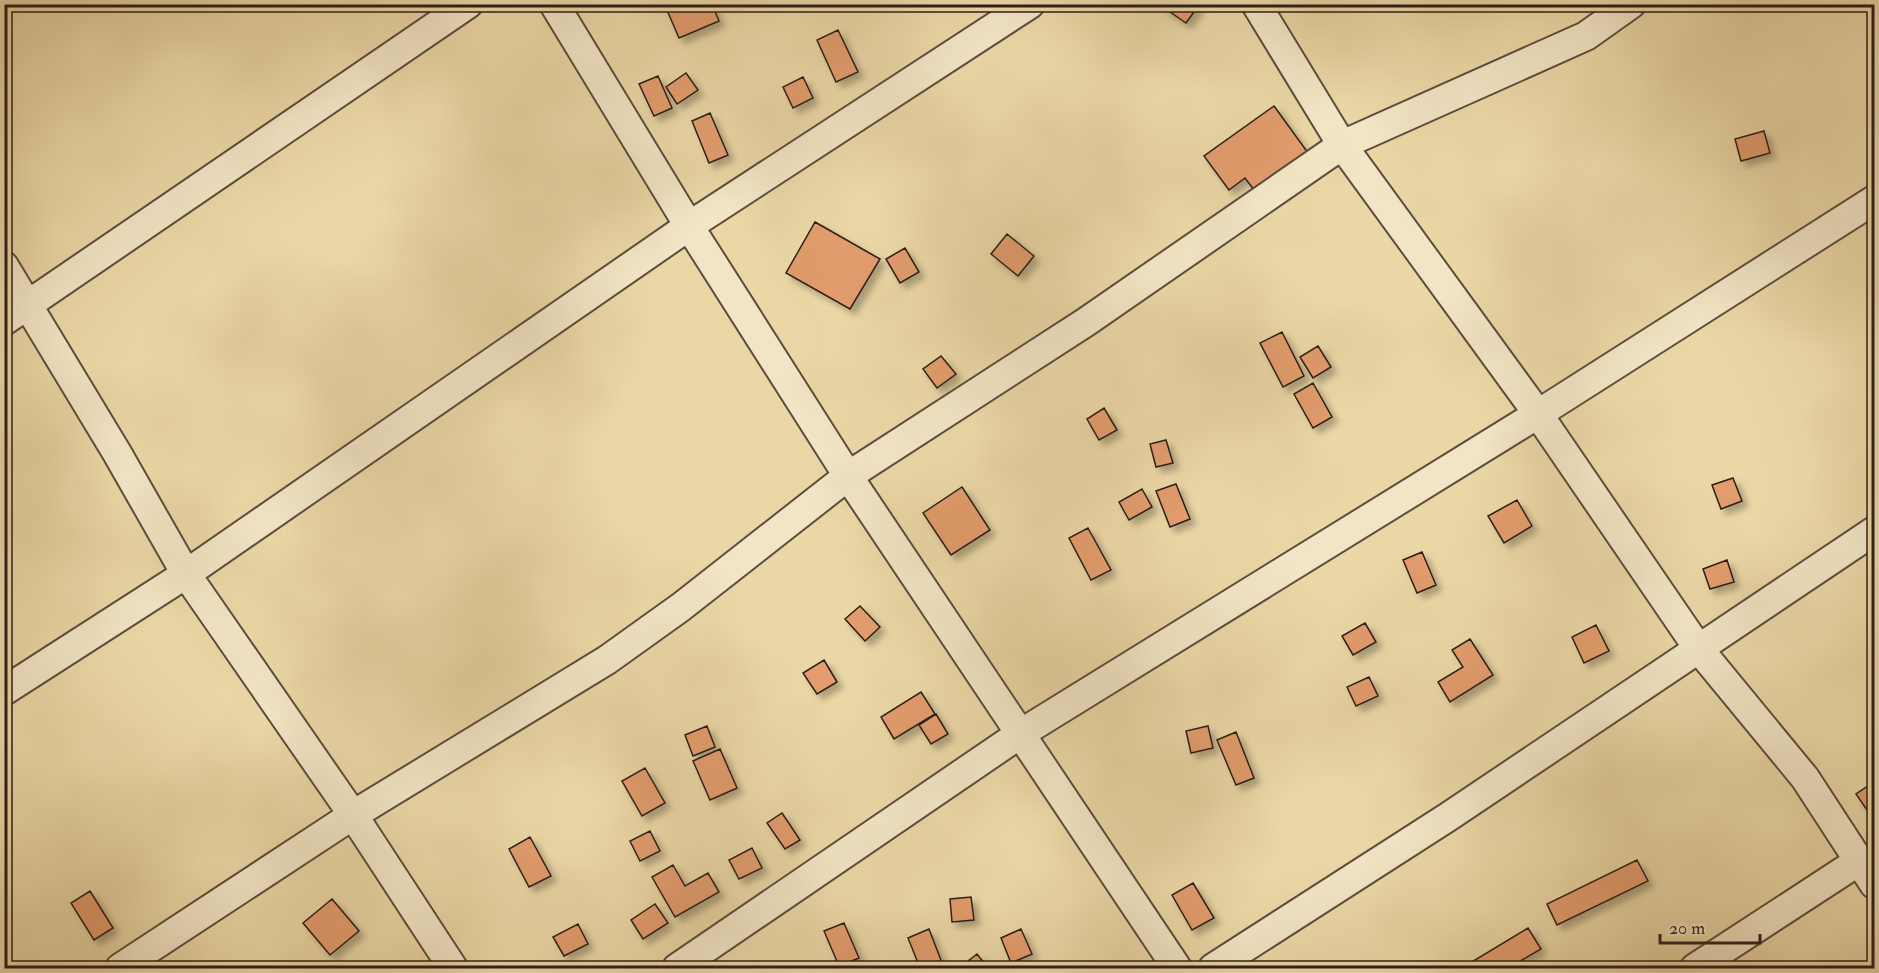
<svg xmlns="http://www.w3.org/2000/svg" width="1879" height="973" font-family="'IM FELL Double Pica',serif">
<defs>
<filter id="shadow"><feDropShadow dx="5.5" dy="5.5" stdDeviation="3" flood-color="#0004"/></filter>
</defs>
<rect width="100%" height="100%" fill="#ebd7a6"/>
<filter id="stains"><feTurbulence type="fractalNoise" baseFrequency=".00333" numOctaves="4"/><feColorMatrix values="0 0 0 0 .2 0 0 0 0 .09 0 0 0 0 .02 0 0 0 .5 -.17"/></filter>
<radialGradient id="worn" r=".72"><stop offset=".6" stop-color="#630" stop-opacity="0"/><stop offset="1" stop-color="#630" stop-opacity=".3"/></radialGradient>
<!-- building -->
<path fill="#e29c6d" stroke="#2c1f19" stroke-width="1.5" filter="url(#shadow)" d="M 679,4 L 712,4 L 719,21 L 679,38 L 667,10 Z
M 1165,4 L 1199,4 L 1199,5 L 1186,23 L 1163,7 Z
M 838,30 L 858,72 L 836,82 L 817,40 Z
M 686,73 L 698,90 L 677,104 L 666,87 Z
M 658,76 L 672,108 L 654,116 L 639,84 Z
M 803,77 L 813,98 L 793,108 L 783,87 Z
M 1274,106 L 1311,157 L 1258,195 L 1245,178 L 1229,190 L 1204,156 Z
M 710,113 L 728,155 L 709,163 L 692,121 Z
M 1764,131 L 1770,153 L 1741,161 L 1735,139 Z
M 815,222 L 880,259 L 850,309 L 786,273 Z
M 1007,234 L 1034,256 L 1018,276 L 991,254 Z
M 905,248 L 919,272 L 900,283 L 886,259 Z
M 1282,332 L 1304,376 L 1283,387 L 1260,343 Z
M 1318,346 L 1331,367 L 1313,378 L 1300,357 Z
M 941,356 L 956,374 L 937,388 L 923,369 Z
M 1313,383 L 1332,417 L 1313,428 L 1294,394 Z
M 1104,408 L 1117,430 L 1099,440 L 1087,419 Z
M 1166,440 L 1173,463 L 1156,467 L 1150,444 Z
M 1733,478 L 1742,501 L 1721,509 L 1712,485 Z
M 1176,484 L 1190,519 L 1170,527 L 1156,491 Z
M 962,487 L 990,530 L 951,555 L 923,513 Z
M 1142,489 L 1152,507 L 1129,520 L 1119,502 Z
M 1517,500 L 1532,526 L 1504,543 L 1488,516 Z
M 1088,528 L 1111,570 L 1091,580 L 1069,538 Z
M 1422,552 L 1436,585 L 1417,593 L 1403,560 Z
M 1727,560 L 1734,582 L 1710,589 L 1703,569 Z
M 860,606 L 880,627 L 865,641 L 845,619 Z
M 1365,623 L 1376,642 L 1353,655 L 1342,636 Z
M 1596,625 L 1609,651 L 1584,663 L 1572,637 Z
M 1470,639 L 1493,675 L 1450,702 L 1438,682 L 1463,667 L 1452,650 Z
M 824,660 L 837,682 L 817,694 L 803,673 Z
M 1369,677 L 1378,696 L 1356,706 L 1347,687 Z
M 921,692 L 935,714 L 894,739 L 881,717 Z
M 936,714 L 948,734 L 931,744 L 919,725 Z
M 707,726 L 715,747 L 693,756 L 685,735 Z
M 1208,726 L 1213,748 L 1191,753 L 1186,731 Z
M 1236,732 L 1254,778 L 1236,785 L 1217,740 Z
M 720,749 L 737,788 L 710,800 L 693,761 Z
M 645,768 L 665,803 L 642,816 L 622,781 Z
M 1874,782 L 1874,809 L 1869,813 L 1856,794 Z
M 782,813 L 800,840 L 785,849 L 767,823 Z
M 650,831 L 660,851 L 640,861 L 630,841 Z
M 530,837 L 551,876 L 529,887 L 509,849 Z
M 752,848 L 762,868 L 739,879 L 729,860 Z
M 1637,860 L 1648,881 L 1557,925 L 1547,904 Z
M 673,865 L 685,886 L 708,873 L 719,892 L 675,917 L 652,877 Z
M 1193,883 L 1214,918 L 1192,930 L 1172,895 Z
M 90,891 L 113,928 L 94,940 L 71,903 Z
M 971,897 L 974,920 L 952,922 L 950,899 Z
M 332,899 L 359,931 L 330,955 L 303,923 Z
M 655,904 L 668,923 L 643,939 L 631,920 Z
M 844,923 L 859,958 L 839,966 L 824,931 Z
M 578,924 L 588,944 L 564,956 L 553,937 Z
M 1528,928 L 1541,949 L 1508,968 L 1473,968 L 1470,963 Z
M 929,929 L 944,968 L 920,968 L 908,938 Z
M 1021,929 L 1032,954 L 1011,963 L 1001,938 Z
M 977,954 L 988,968 L 959,968 Z"/>
<g fill="none" stroke-linecap="round" stroke-linejoin="round">
<!-- street casing -->
<g stroke="#5c4d3c" stroke-width="32">
<path id="street" d="M 554,4 L 689,226 L 848,476 L 1177,968
M 1256,4 L 1342,145 L 1538,414 L 1698,648 L 1805,778 L 1874,884
M 4,266 L 117,453 L 186,574 L 353,815 L 453,968
M 4,321 L 468,4
M 4,691 L 186,574 L 689,226 L 1030,4
M 120,968 L 353,815 L 607,660 L 681,607 L 848,476 L 1086,322 L 1342,145 L 1586,36 L 1631,4
M 677,968 L 1020,734 L 1538,414 L 1874,200
M 1213,968 L 1448,817 L 1874,531
M 1695,968 L 1859,861"/>
</g>
<!-- street -->
<use href="#street" stroke="#f2e5c5" stroke-width="28"/>
</g>
<!-- margin -->
<rect width="1879" height="973" fill="none" stroke="#ebd7a6" stroke-width="24"/>
<rect x="6" y="6" width="1867" height="961" fill="none" stroke="#2c1f19" stroke-width="3"/>
<rect x="12" y="12" width="1855" height="949" fill="none" stroke="#2c1f19" stroke-width="1.5"/>
<!-- scale -->
<path d="M1660 934v9h100v-9" fill="none" stroke="#2c1f19" stroke-width="3"/>
<text x="1669" y="934" font-size="18" fill="#2c1f19" stroke="#f2e5c5" stroke-width="4.5" paint-order="stroke">20 m</text>
<rect width="100%" height="100%" filter="url(#stains)"/>
<rect width="100%" height="100%" fill="url(#worn)"/>
</svg>
